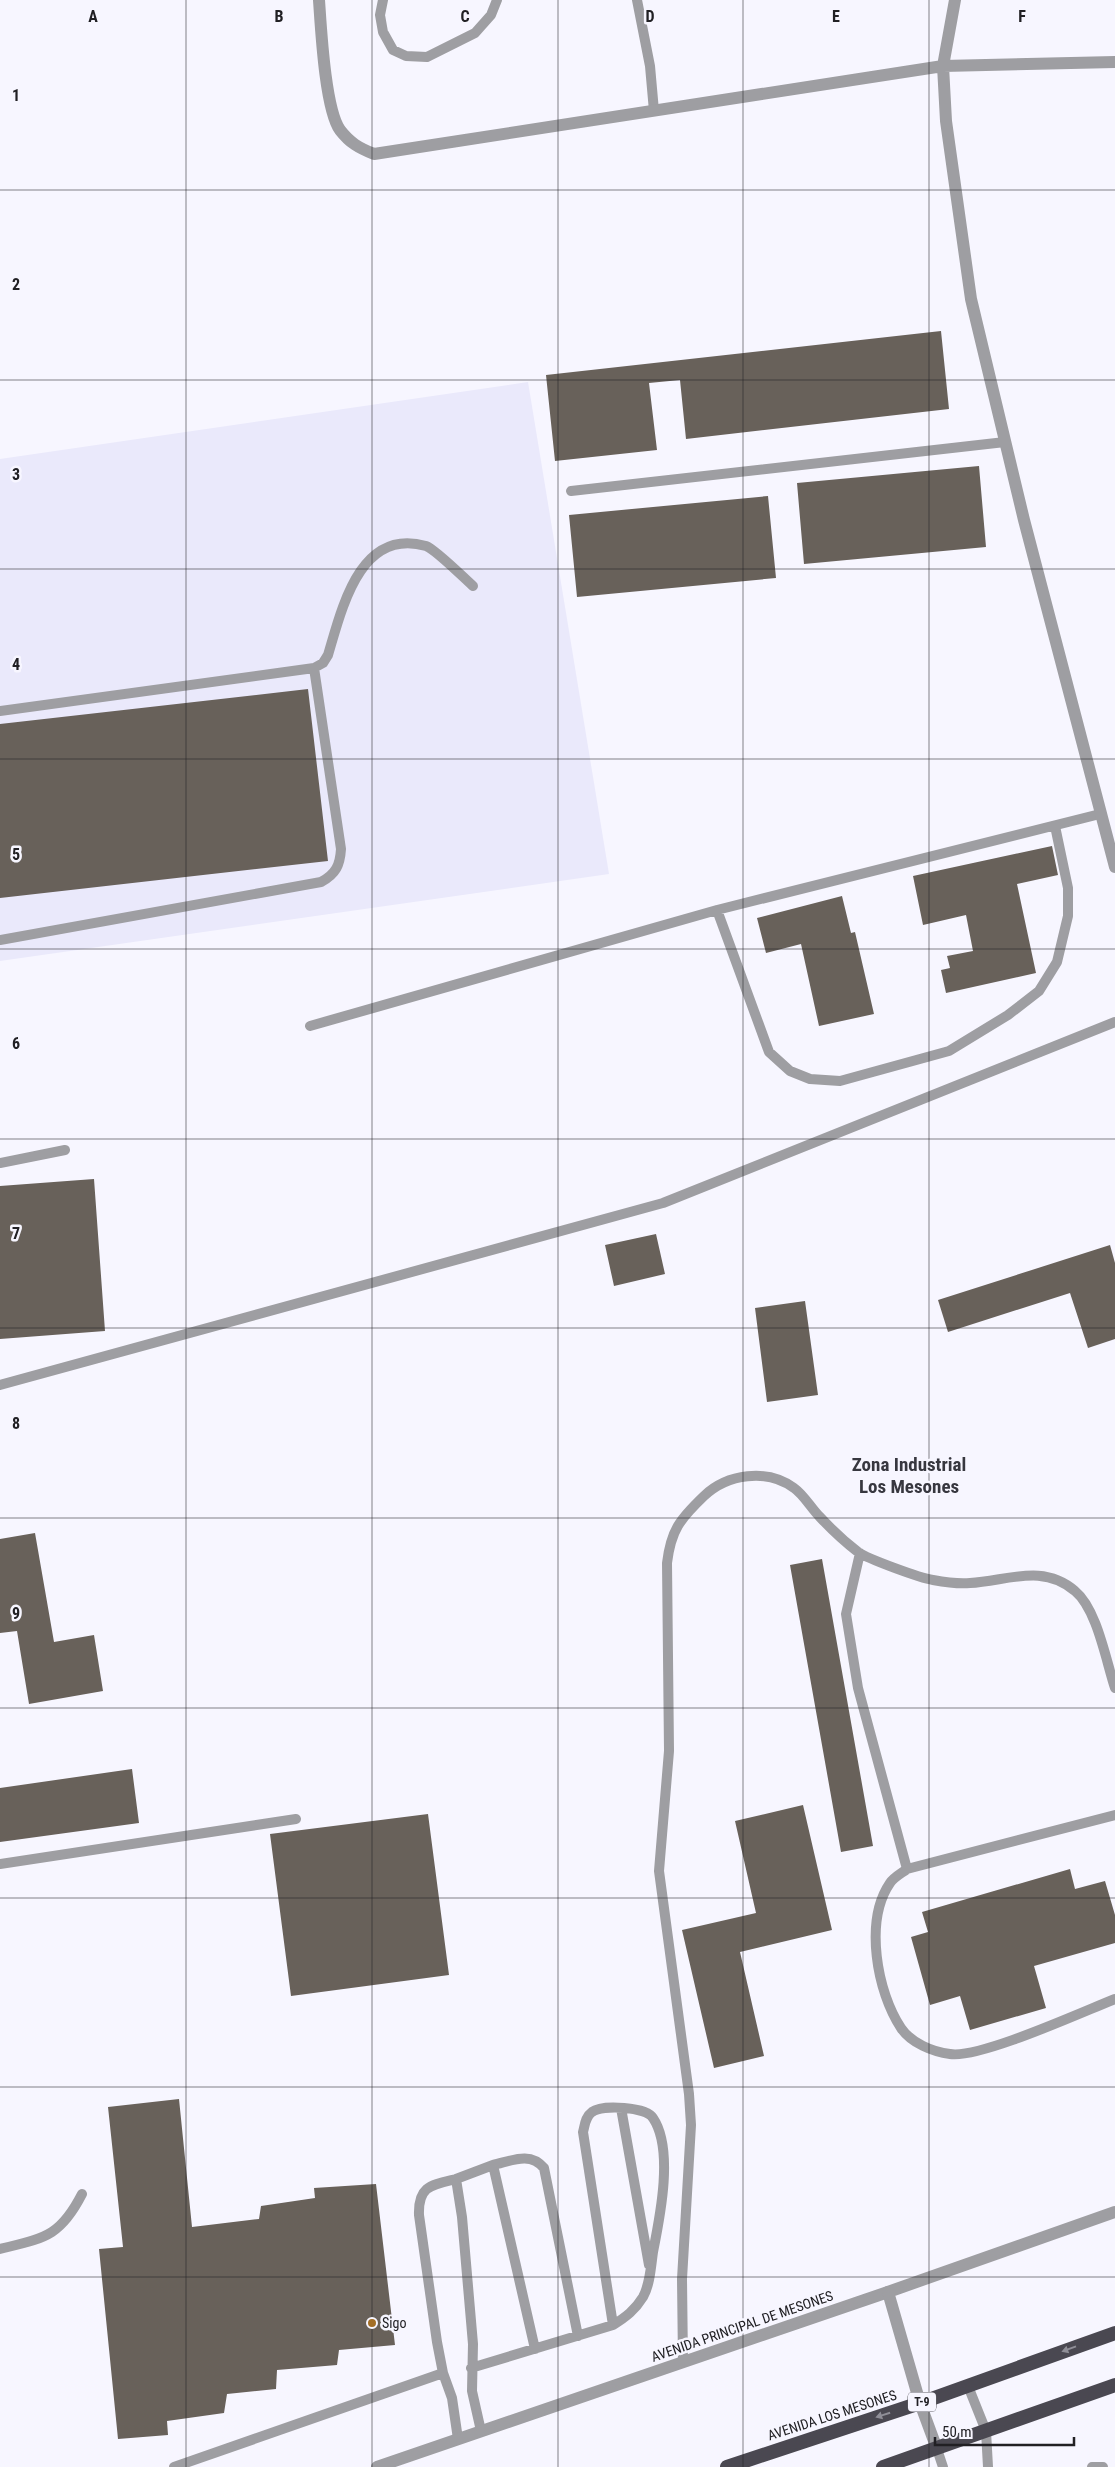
<svg xmlns="http://www.w3.org/2000/svg" width="1115" height="2467" font-family="'Roboto Condensed',sans-serif">
<rect width="100%" height="100%" fill="#f7f6ff"/>
<!-- built -->
<path fill="#eae9fb" d="M 528,382 L 609,874 L 0,961 L 0,459 Z"/>
<!-- building -->
<path fill="#68615a" d="M 941,331 L 949,409 L 686,439 L 680,380 L 649,383 L 657,450 L 555,461 L 546,375 Z
M 979,466 L 986,547 L 804,564 L 797,483 Z
M 768,496 L 776,578 L 577,597 L 569,515 Z
M 308,689 L 328,861 L 0,898 L 0,724 Z
M 1052,846 L 1058,875 L 1017,884 L 1036,973 L 946,993 L 941,970 L 950,968 L 947,956 L 973,951 L 966,915 L 923,925 L 913,876 Z
M 842,896 L 851,933 L 855,932 L 874,1014 L 819,1026 L 801,944 L 766,953 L 757,918 Z
M 94,1179 L 105,1331 L 0,1339 L 0,1186 Z
M 656,1234 L 665,1274 L 614,1286 L 605,1245 Z
M 1110,1245 L 1115,1263 L 1115,1339 L 1088,1348 L 1070,1293 L 948,1332 L 938,1300 Z
M 805,1301 L 818,1395 L 767,1402 L 755,1308 Z
M 35,1533 L 54,1642 L 94,1635 L 103,1691 L 29,1704 L 17,1631 L 0,1633 L 0,1539 Z
M 822,1559 L 873,1846 L 841,1852 L 790,1565 Z
M 132,1769 L 139,1823 L 0,1842 L 0,1788 Z
M 803,1805 L 832,1930 L 740,1952 L 764,2056 L 714,2068 L 682,1930 L 756,1913 L 735,1821 Z
M 428,1814 L 449,1975 L 291,1996 L 270,1834 Z
M 1070,1869 L 1075,1889 L 1105,1881 L 1115,1915 L 1115,1943 L 1034,1966 L 1046,2008 L 970,2030 L 960,1996 L 930,2005 L 911,1937 L 928,1932 L 922,1912 Z
M 179,2099 L 192,2227 L 259,2219 L 261,2206 L 315,2198 L 314,2188 L 376,2184 L 395,2345 L 339,2350 L 337,2365 L 277,2370 L 276,2389 L 227,2394 L 224,2413 L 167,2421 L 168,2435 L 118,2439 L 99,2249 L 123,2247 L 108,2107 Z"/>
<g fill="none" stroke-linecap="round" stroke-linejoin="round">
<!-- service -->
<path stroke="#9e9ea2" stroke-width="10" d="M 383,0 L 380,15 L 383,32 L 393,50 L 406,56 L 427,57 L 475,33 L 491,15 L 497,0
M 637,0 L 650,66 L 654,111
M 571,491 L 1005,442
M 0,711 L 314,668 L 323,663 L 328,655 C 342,608 360,527 426,546 C 435,549 464,578 473,586
M 717,910 L 769,1052 L 790,1071 L 810,1079 L 840,1081 L 949,1051 L 1008,1015 L 1039,991 L 1057,962 L 1068,916 L 1068,888 L 1055,826
M 0,940 L 321,882 C 336,874 340,865 341,849 L 314,668
M 310,1026 L 717,910 L 1100,814
M 0,1163 L 65,1150
M 0,1385 L 663,1203 L 1115,1022
M 860,1553 L 846,1614 L 858,1688 L 907,1869
M 1115,1815 L 907,1869 C 902,1873 894,1877 890,1883 C 864,1921 877,1992 901,2028 C 911,2043 933,2052 950,2054 C 979,2059 1082,2012 1115,1999
M 0,1864 L 296,1819
M 621,2108 L 649,2265
M 493,2165 C 511,2161 530,2151 544,2168 L 578,2336
M 456,2179 L 493,2165 L 535,2349
M 0,2249 C 44,2238 60,2237 82,2194
M 683,2362 L 682,2279 L 691,2125 L 689,2094 L 659,1871 L 669,1751 L 667,1563 C 671,1530 680,1519 704,1496 C 727,1474 767,1468 794,1488 C 804,1495 811,1508 819,1516 C 831,1529 845,1542 858,1552 C 868,1559 920,1578 933,1580 C 944,1582 959,1584 970,1583 C 1007,1581 1043,1563 1075,1591 C 1097,1609 1106,1661 1115,1688
M 471,2368 L 613,2325 C 626,2317 635,2310 643,2297 C 650,2285 651,2266 653,2252 C 660,2217 674,2149 653,2118 C 647,2107 602,2104 592,2112 C 585,2117 585,2125 583,2132 L 613,2325
M 968,2386 L 986,2431 L 988,2467
M 458,2439 L 452,2398 L 443,2373 L 437,2342 L 419,2215 C 418,2186 431,2185 456,2179 L 462,2217 L 473,2344 L 472,2391 L 481,2431
M 937,2449 L 943,2467
M 174,2467 L 443,2373
M 1092,2467 L 1103,2467"/>
<!-- minor -->
<path stroke="#9e9ea2" stroke-width="12" d="M 319,0 C 321,28 325,109 340,130 C 350,143 359,148 374,154 L 943,66 L 1115,62
M 955,0 L 943,66 L 946,121 L 971,299 L 1024,520 L 1115,867
M 377,2467 L 888,2292"/>
<!-- tertiary -->
<path stroke="#9e9ea2" stroke-width="12" d="M 937,2449 L 920,2403 L 888,2292 L 1115,2212"/>
<!-- trunk -->
<path stroke="#4a4851" stroke-width="14" d="M 727,2467 L 920,2403 L 1115,2333
M 883,2467 L 1115,2385"/>
</g>
<!-- one-way arrows -->
<defs><path id="oneway-solid" d="M-6-.8H1V-3.2L6.5 0L1 3.2V.8H-6Z" transform="scale(1.25)"/></defs>
<g fill="#8f8e97">
<use href="#oneway-solid" transform="translate(1069 2349) rotate(160)"/>
<use href="#oneway-solid" transform="translate(883 2415) rotate(162)"/>
</g>
<!-- grid -->
<path fill="none" stroke="#212024" stroke-width="1" stroke-opacity="0.55" d="M 186,0 L 186,2467M 372,0 L 372,2467M 558,0 L 558,2467M 743,0 L 743,2467M 929,0 L 929,2467M 0,190 L 1115,190M 0,380 L 1115,380M 0,569 L 1115,569M 0,759 L 1115,759M 0,949 L 1115,949M 0,1139 L 1115,1139M 0,1328 L 1115,1328M 0,1518 L 1115,1518M 0,1708 L 1115,1708M 0,1898 L 1115,1898M 0,2087 L 1115,2087M 0,2277 L 1115,2277"/>
<!-- markers -->
<circle fill="#a36f27" stroke="#f7f6ff" stroke-width="2" cx="372" cy="2323" r="5"/>
<g text-anchor="middle" dominant-baseline="central" stroke-width="5" stroke-linejoin="round" paint-order="stroke">
<!-- shield labels -->
<rect fill="#f7f6ff" stroke="#616066" stroke-width="1" x="908" y="2392.5" width="28" height="19" rx="4"/>
<g font-size="12" font-weight="bold" fill="#212024">
<text x="922" y="2402">T-9</text>
</g>
<!-- poi labels -->
<g font-size="14" fill="#212024" stroke="#f7f6ff" text-anchor="start">
<text x="382" y="2323">Sigo</text>
</g>
<!-- street labels -->
<g font-size="14" fill="#212024" stroke="#f7f6ff">
<text transform="translate(742 2326) rotate(-19)">AVENIDA PRINCIPAL DE MESONES</text>
<text transform="translate(832 2415) rotate(-18)">AVENIDA LOS MESONES</text>
</g>
<!-- district labels -->
<g font-size="19" font-weight="bold" fill="#37373f" stroke="#f7f6ff">
<text x="909" y="1464">Zona Industrial<tspan x="909" dy="22">Los Mesones</tspan></text>
</g>
</g>
<g font-size="16" text-anchor="middle" font-weight="bold" fill="#212024" stroke="#f7f6ff" stroke-width="5" stroke-linejoin="round" paint-order="stroke">
<text x="93" y="22">A</text>
<text x="279" y="22">B</text>
<text x="465" y="22">C</text>
<text x="650" y="22">D</text>
<text x="836" y="22">E</text>
<text x="1022" y="22">F</text>
<text x="16" y="101">1</text>
<text x="16" y="290">2</text>
<text x="16" y="480">3</text>
<text x="16" y="670">4</text>
<text x="16" y="860">5</text>
<text x="16" y="1049">6</text>
<text x="16" y="1239">7</text>
<text x="16" y="1429">8</text>
<text x="16" y="1619">9</text>
</g>
<!-- scale -->
<path d="M935 2437v8h139v-8" fill="none" stroke="#212024" stroke-width="2.5"/>
<text x="942" y="2437" font-size="15" fill="#212024" stroke="#f7f6ff" stroke-width="4" paint-order="stroke">50 m</text>
</svg>
